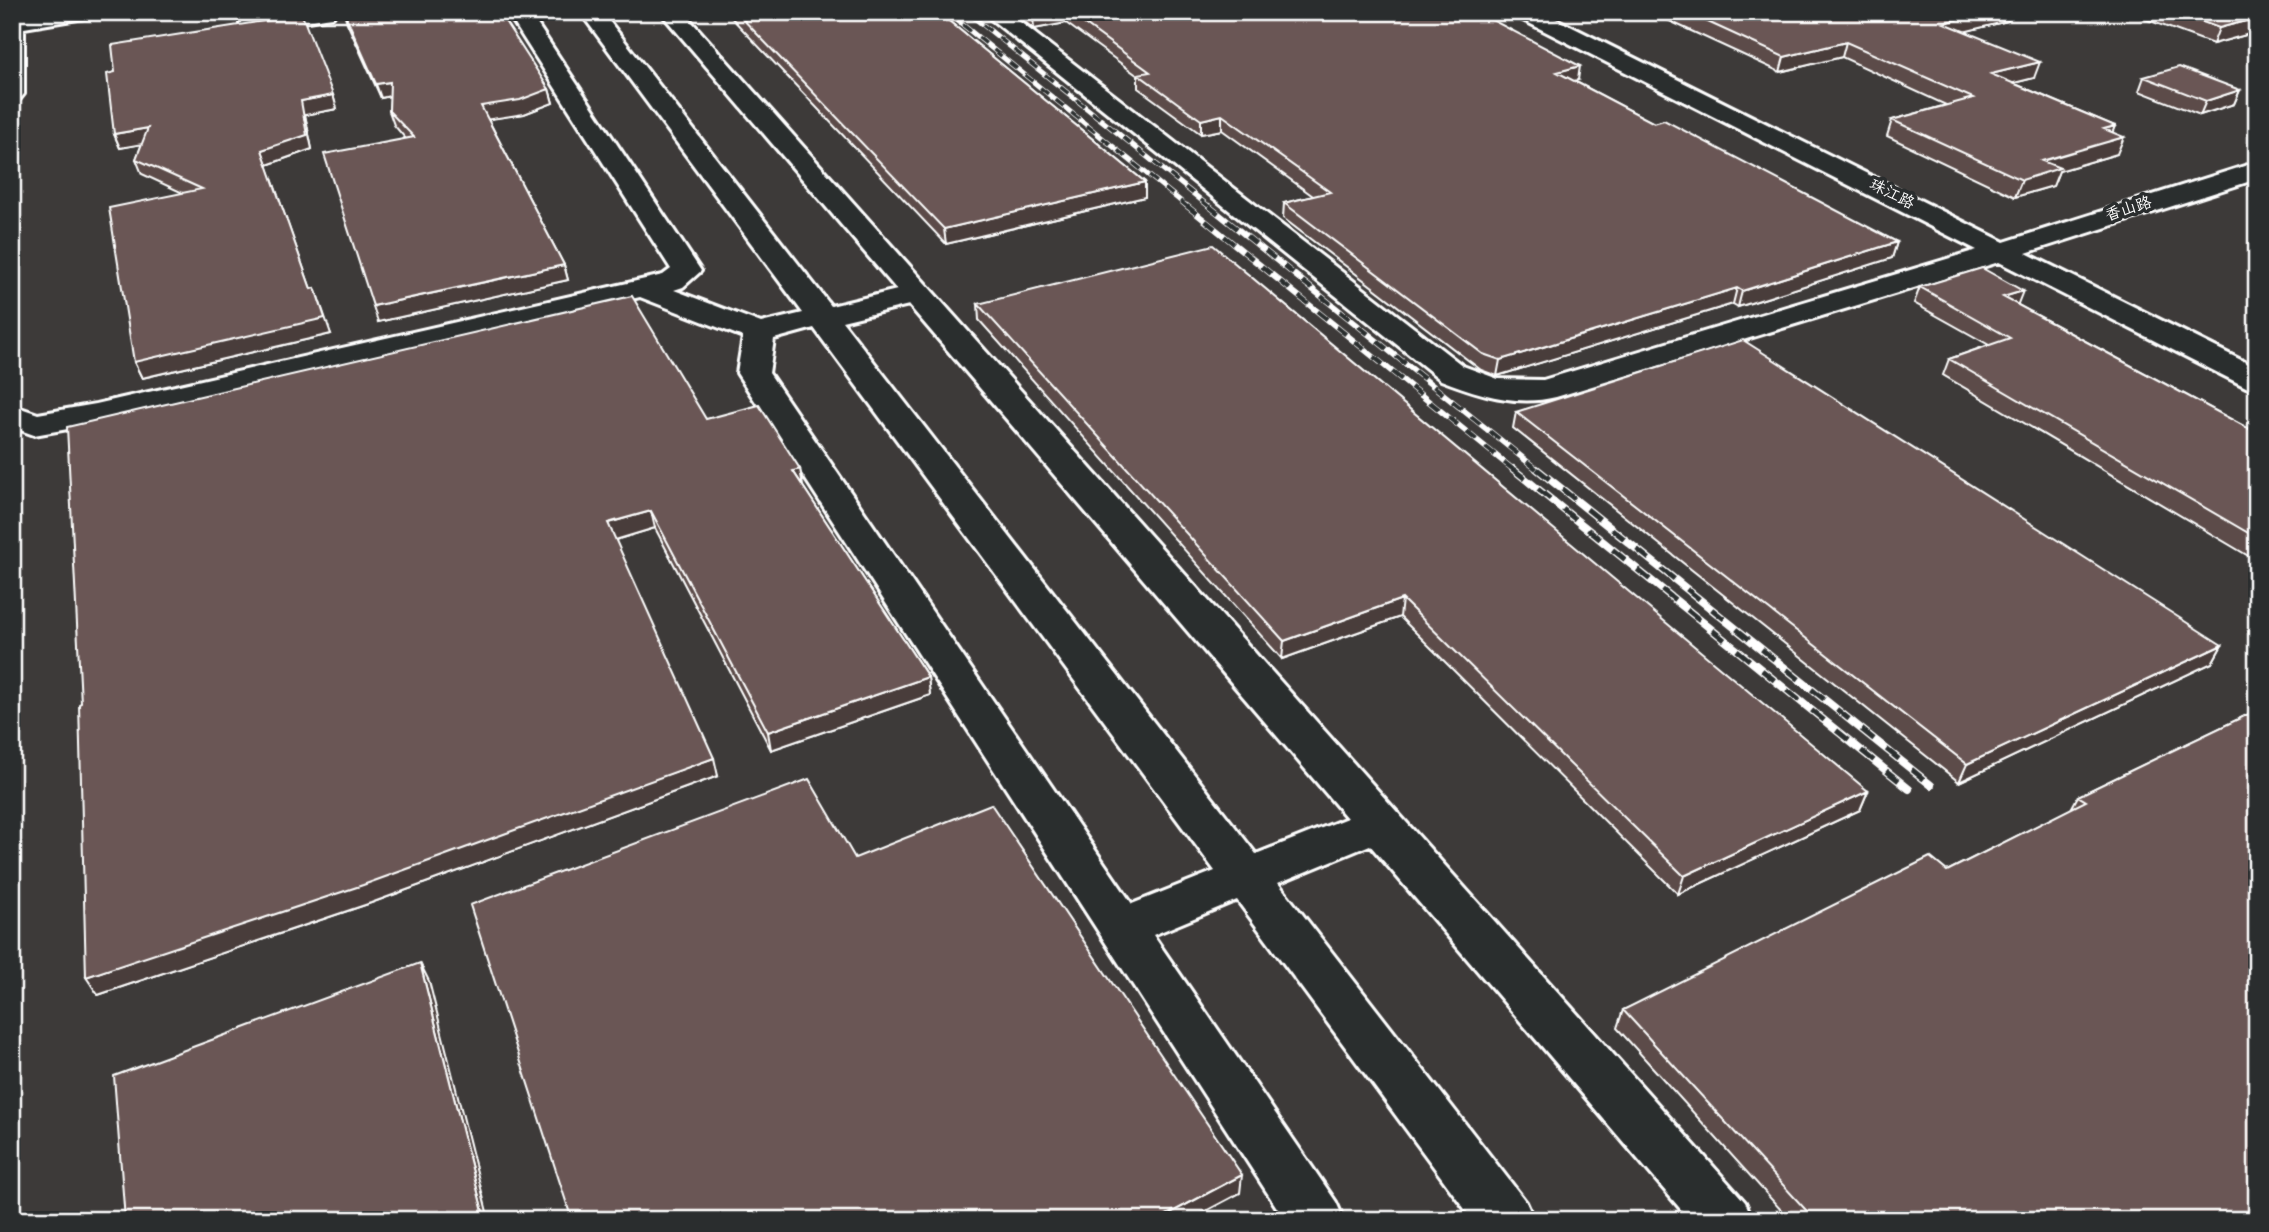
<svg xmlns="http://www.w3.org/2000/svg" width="2269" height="1232" font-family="'Gochi Hand','LXGW WenKai TC',sans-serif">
<rect width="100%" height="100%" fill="#3d3a39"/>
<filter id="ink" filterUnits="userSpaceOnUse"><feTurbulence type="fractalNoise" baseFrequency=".0143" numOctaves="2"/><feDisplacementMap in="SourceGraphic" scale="14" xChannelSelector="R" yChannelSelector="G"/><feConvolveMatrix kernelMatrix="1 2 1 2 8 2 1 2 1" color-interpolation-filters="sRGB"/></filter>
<g filter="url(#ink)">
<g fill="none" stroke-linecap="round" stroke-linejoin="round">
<!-- minor casing -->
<g stroke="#fff" stroke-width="6">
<path id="minor" d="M 12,12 L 23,12 L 24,15 L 95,12 L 92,17 L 84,18 L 24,28 L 24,94 L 20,99 L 12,101 Z
M 283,12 L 336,12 L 333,17 L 325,18 L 251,31 L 243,29 L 240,24 L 243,19 Z
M 507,12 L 529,12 L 701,271 L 683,287 L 674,290 L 761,323 L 803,313 L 580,12 L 602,12 L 831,306 L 897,290 L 660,12 L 683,12 L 1745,1202 L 1753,1220 L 1690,1220 L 1370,845 L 1278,883 L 1526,1202 L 1534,1220 L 1473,1220 L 1237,900 L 1153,935 L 1336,1202 L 1344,1220 L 1285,1220 L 737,373 L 743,337 L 640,297 L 96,424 L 34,435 L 12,427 L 12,405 L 38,414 L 96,404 L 663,275 L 671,269 ZM 909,305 L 1347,818 L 1256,854 L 842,321 ZM 814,328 L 1215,871 L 1132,904 L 769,373 L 774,339 Z
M 982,12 L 1007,12 L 1463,366 L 1498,379 L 1543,380 L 1977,250 L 1517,17 L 1514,12 L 1542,12 L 2004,242 L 2257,162 L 2257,179 L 2026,253 L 2257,368 L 2257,390 L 2246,387 L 1999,262 L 1556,397 C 1516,407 1478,394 1441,380 Z"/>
</g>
<!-- minor -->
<use href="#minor" fill="#2a2d2e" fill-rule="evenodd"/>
<!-- rail-far2 casing -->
<g stroke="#fff" stroke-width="5">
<path id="rail-far2" d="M 947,12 L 1189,208
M 967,12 L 1211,208"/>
</g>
<!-- rail-far1 casing -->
<g stroke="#fff" stroke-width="6">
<path id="rail-far1" d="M 1187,206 L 1515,471
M 1209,206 L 1539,471"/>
</g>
<!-- rail casing -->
<g stroke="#fff" stroke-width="8">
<path id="rail" d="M 1513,469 L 1909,789
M 1537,469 L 1931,785"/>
</g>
<!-- rail-far2 -->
<use href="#rail-far2" stroke="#2a2d2e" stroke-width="3.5" stroke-dasharray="10" stroke-linecap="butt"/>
<!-- rail-far1 -->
<use href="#rail-far1" stroke="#2a2d2e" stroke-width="4.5" stroke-dasharray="12" stroke-linecap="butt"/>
<!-- rail -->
<use href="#rail" stroke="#2a2d2e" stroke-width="5" stroke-dasharray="16" stroke-linecap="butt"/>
</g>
<!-- wall -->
<path fill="#5b4b48" stroke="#fff" stroke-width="2" d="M 344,12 L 549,89 L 553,103 L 524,114 L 488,119 L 564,265 L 568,280 L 378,322 L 406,139 L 394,125 L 389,111 L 390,96 L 381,98 L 347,23 Z
M 726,12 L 938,12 L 1145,182 L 1145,197 L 946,244 Z
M 1012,12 L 1426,12 L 1578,80 L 1574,81 L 1654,123 L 1897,242 L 1892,258 L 1738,307 L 1733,304 L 1497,376 L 1481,370 L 1283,218 L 1284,203 L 1313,196 L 1222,130 L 1201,134 L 1138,88 L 1138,76 L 1066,23 L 1034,29 Z
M 1650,12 L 2011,12 L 2008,21 L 1966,31 L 2034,78 L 2013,83 L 2115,126 L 2112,132 L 2117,154 L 2059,171 L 2053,186 L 2015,197 L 1887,136 L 1892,120 L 1946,105 L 1842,57 L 1780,72 Z
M 2126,12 L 2224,12 L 2241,18 L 2235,13 L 2229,12 L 2257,12 L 2257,32 L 2213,44 Z
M 2144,77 L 2240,90 L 2234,104 L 2200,115 L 2139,91 Z
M 333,95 L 337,109 L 305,115 L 312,149 L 267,165 L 311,289 L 331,334 L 142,378 L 134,362 L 183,193 L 142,174 L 136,159 L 142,144 L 120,148 L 114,134 Z
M 1920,287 L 2018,305 L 2257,433 L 2257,561 L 1943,375 L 1949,359 L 1989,345 L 1914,303 Z
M 978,304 L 1868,791 L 1860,810 L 1678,894 L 1400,617 L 1282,659 L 979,320 Z
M 1516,412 L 2222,645 L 2212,663 L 1959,782 L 1513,428 Z
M 706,419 L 800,469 L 802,485 L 928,677 L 930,695 L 771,750 L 655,528 L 615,540 L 718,776 L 371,903 L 98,995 Z
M 2257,710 L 2257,1220 L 1790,1220 L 1617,1028 L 1623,1010 L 1947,871 L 2071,809 L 2078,796 Z"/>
<!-- shaded-wall -->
<path fill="#4a3d3b" stroke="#fff" stroke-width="2" d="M 1056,12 L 1065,12 L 1066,23 L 1034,29 L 1033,16 Z
M 1986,12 L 2011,12 L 2008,21 L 1939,38 L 1944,23 Z
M 2257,18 L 2257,32 L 2213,44 L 2219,28 Z
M 1846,42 L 1842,57 L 1780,72 L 1784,57 Z
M 2040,62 L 2034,78 L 1986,90 L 1991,74 Z
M 1580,66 L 1578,80 L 1555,85 L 1557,72 Z
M 390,82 L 394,95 L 381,98 L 376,84 Z
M 549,89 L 553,103 L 524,114 L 485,120 L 481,106 Z
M 2240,90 L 2234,104 L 2200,115 L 2206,101 Z
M 333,95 L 337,109 L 305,115 L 312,149 L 267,165 L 262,150 L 301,101 Z
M 1222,115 L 1222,130 L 1201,134 L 1201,120 Z
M 2115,126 L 2109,141 L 2124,137 L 2117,154 L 2059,171 L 2053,186 L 2015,197 L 2022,180 L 2042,161 L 2104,129 Z
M 148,128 L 154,142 L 120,148 L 114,134 Z
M 1145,182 L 1145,197 L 946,244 L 944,229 Z
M 1897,242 L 1892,258 L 1738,307 L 1742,291 Z
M 564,265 L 568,280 L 378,322 L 373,306 Z
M 315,288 L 331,334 L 142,378 L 134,362 Z
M 1737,288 L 1733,304 L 1497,376 L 1500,360 Z
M 2023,291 L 2017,306 L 2003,297 Z
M 800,469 L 803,486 L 793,471 Z
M 651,511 L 655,528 L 612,541 L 608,523 Z
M 1402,599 L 1400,617 L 1282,659 L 1284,641 Z
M 2222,645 L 2212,663 L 1959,782 L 1967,764 Z
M 928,677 L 930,695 L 771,750 L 768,732 Z
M 714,758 L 718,776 L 371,903 L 98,995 L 86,977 Z
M 1868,791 L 1860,810 L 1678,894 L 1684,876 Z
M 420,963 L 429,981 L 489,1220 L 485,1220 Z
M 1242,1175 L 1240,1193 L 1189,1220 L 1157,1220 Z"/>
<!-- building -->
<path fill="#6a5754" stroke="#fff" stroke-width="2" d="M 344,12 L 499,12 L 549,89 L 520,100 L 481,106 L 564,265 L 373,306 L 324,154 L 414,137 L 389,111 L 390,82 L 376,84 Z
M 736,12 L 938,12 L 1145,182 L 944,229 Z
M 1028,12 L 1056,12 L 1033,16 Z
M 1068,12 L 1426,12 L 1429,14 L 1439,12 L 1477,12 L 1580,66 L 1557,72 L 1654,123 L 1664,120 L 1897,242 L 1742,291 L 1737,288 L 1500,360 L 1483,354 L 1284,203 L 1330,192 L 1222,115 L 1201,120 L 1138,74 L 1150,72 Z
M 1686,12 L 1986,12 L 1944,23 L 2040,62 L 1991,74 L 2115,126 L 2104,129 L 2124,137 L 2042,161 L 2060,168 L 2022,180 L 1892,120 L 1973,98 L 1846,42 L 1784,57 Z
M 2175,12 L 2224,12 L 2241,18 L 2251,16 L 2253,12 L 2257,12 L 2257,18 L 2219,28 Z
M 302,15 L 333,95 L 301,101 L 307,135 L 262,150 L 311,289 L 315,288 L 325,318 L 134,362 L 109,208 L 202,189 L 136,159 L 148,128 L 114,134 L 107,74 L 115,72 L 112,45 Z
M 2179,67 L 2240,90 L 2206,101 L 2144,77 Z
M 1213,245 L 1868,791 L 1684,876 L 1402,599 L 1284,641 L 978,304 Z
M 1982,268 L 2023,291 L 2003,297 L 2257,433 L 2257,538 L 1949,359 L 2010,338 L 1920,287 Z
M 632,296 L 706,419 L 759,405 L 800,469 L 793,471 L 928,677 L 768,732 L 651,511 L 608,523 L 714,758 L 363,885 L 86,977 L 79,704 L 81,703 L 67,427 Z
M 1743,340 L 2222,645 L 1967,764 L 1516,412 Z
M 2257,710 L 2257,1220 L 1815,1220 L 1623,1010 L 1930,857 L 1947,871 L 2086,801 L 2078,796 Z
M 809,779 L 855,858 L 991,804 L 1242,1175 L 1157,1220 L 572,1220 L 470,905 Z
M 420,963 L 485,1220 L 125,1220 L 114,1076 Z"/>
</g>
<g text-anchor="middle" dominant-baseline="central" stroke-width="7" stroke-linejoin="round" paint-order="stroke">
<!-- far-street labels -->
<g font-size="16" fill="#fff" stroke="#2a2d2e">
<text transform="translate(1891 196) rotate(27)">珠江路</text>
<text transform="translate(2129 211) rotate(-18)">香山路</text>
</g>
</g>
<!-- margin -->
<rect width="2269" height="1232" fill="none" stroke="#2a2d2e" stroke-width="42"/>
<rect x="21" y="21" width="2227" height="1190" fill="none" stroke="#fff" stroke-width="2.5" filter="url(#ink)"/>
</svg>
